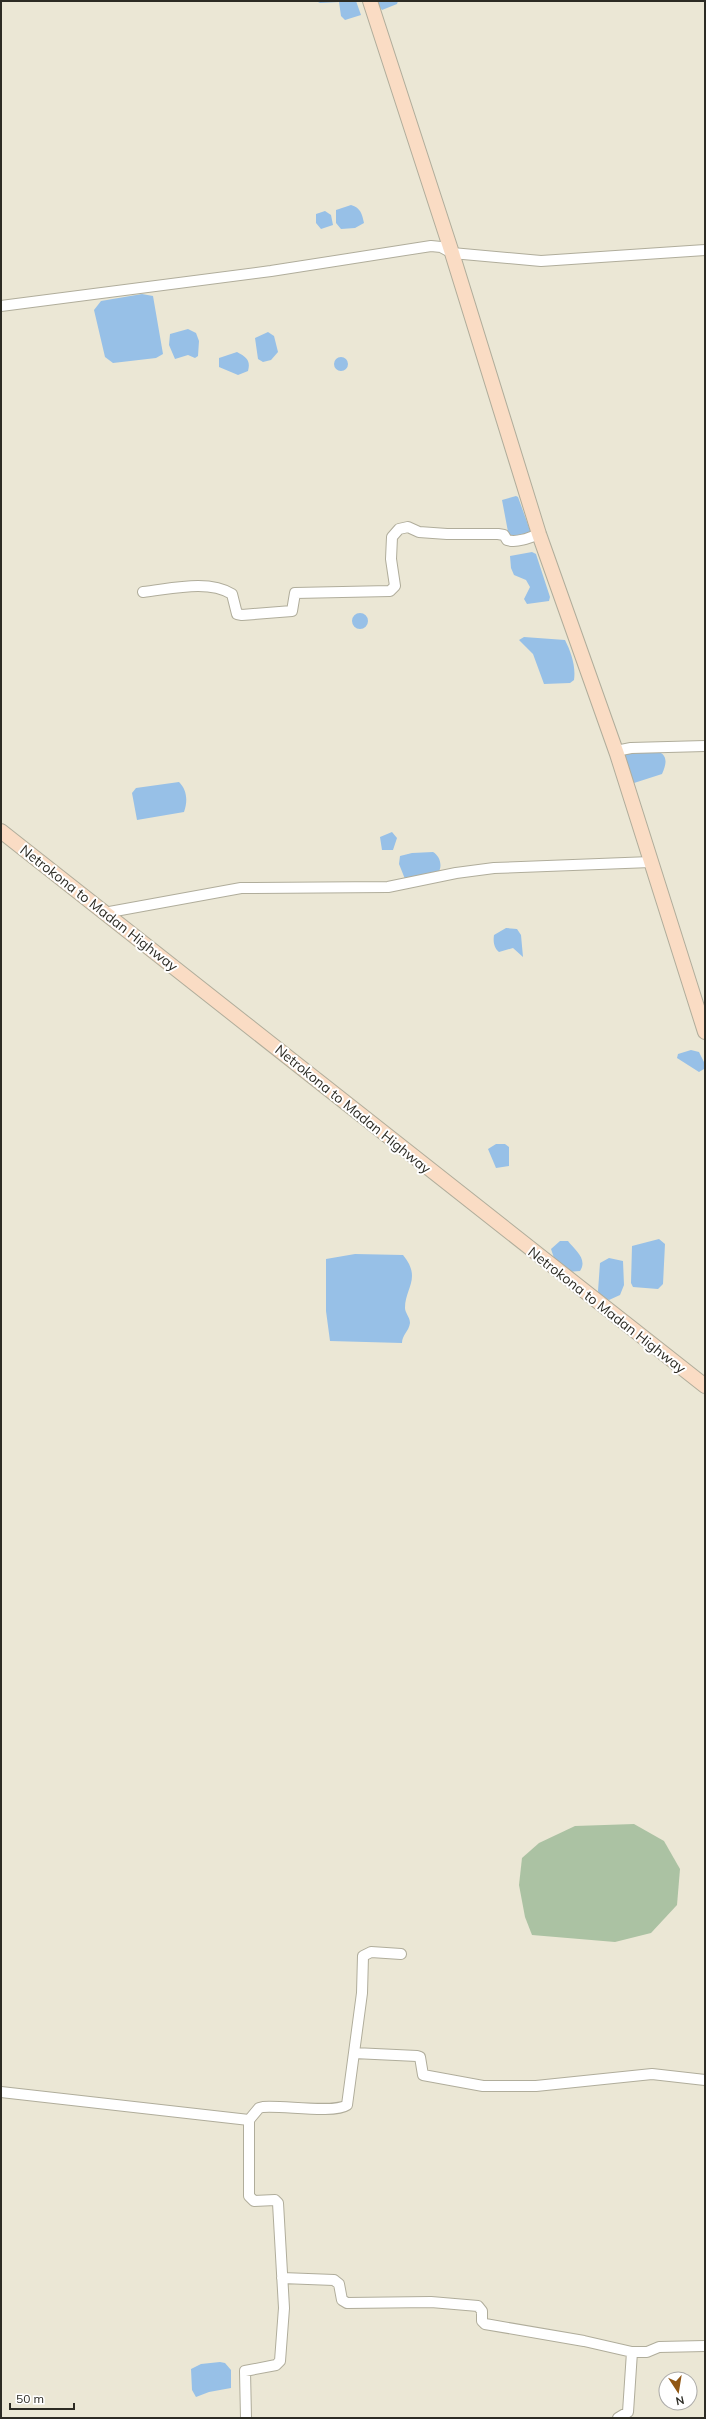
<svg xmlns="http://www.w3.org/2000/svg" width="706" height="2419" font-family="Mulish,sans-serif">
<rect width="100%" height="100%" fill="#ebe7d5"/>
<!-- green -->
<path fill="#abc2a3" d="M 634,1824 L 664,1841 L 680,1869 L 677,1905 L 651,1933 L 615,1942 L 532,1935 L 525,1917 L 519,1885 L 522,1858 L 539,1843 L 575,1826 Z"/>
<!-- water -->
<path fill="#97c0e7" d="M 316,1 L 356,1 L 361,15 L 345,20 L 341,16 L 339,2 L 320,3 Z
M 375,1 L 398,1 L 397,4 L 382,10 Z
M 351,205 C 361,208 362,214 364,223 L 355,228 L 341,229 L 336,223 L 336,210 Z
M 325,211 L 331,215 L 333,225 L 321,229 L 316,223 L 316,214 Z
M 142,294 L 153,296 L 163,354 L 156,358 L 113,363 L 105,357 L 94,310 L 101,301 Z
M 188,329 L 196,333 L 199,341 L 198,356 L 195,358 L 188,355 L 175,359 L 169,345 L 170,334 Z
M 268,332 L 274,336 L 278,352 L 271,360 L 263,362 L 258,359 L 255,338 Z
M 237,352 C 246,357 251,360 248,371 L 238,375 L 219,367 L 219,358 Z
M334 364a7 7 0 1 1 14 0a7 7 0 1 1-14 0Z
M 516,496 L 518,497 L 531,533 L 529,536 L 509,537 L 502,500 Z
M 532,552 L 536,554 L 550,597 L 549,601 L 527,604 L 524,599 L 530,587 L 526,580 L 514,575 L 511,568 L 510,556 Z
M352 621a8 8 0 1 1 16 0a8 8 0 1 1-16 0Z
M 524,637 L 565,640 C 571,652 576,666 574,680 L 570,683 L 544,684 L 533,654 L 519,640 Z
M 635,750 C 653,750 674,748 662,774 L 634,783 L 629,779 L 624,756 Z
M 179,782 C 187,790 188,801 184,812 L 137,820 L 132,793 L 136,788 Z
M 392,832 L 397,838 L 393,850 L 382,850 L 380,837 Z
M 433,852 C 440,856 443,866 438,873 L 405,879 L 399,864 L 400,856 L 412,853 Z
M 506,928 L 517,929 L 521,935 L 523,957 L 513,948 L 499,952 C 494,948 493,942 494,935 Z
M 691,1050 L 699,1052 L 704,1062 L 704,1069 L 699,1072 L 677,1058 L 678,1054 Z
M 496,1144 L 505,1144 L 509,1147 L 509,1166 L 496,1168 L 488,1149 Z
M 659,1239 L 665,1244 L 663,1284 L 658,1289 L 633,1287 L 631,1283 L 632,1246 Z
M 560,1241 L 568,1241 C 575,1250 588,1259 580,1271 L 567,1272 L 555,1261 L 551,1249 Z
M 355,1254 L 403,1255 C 422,1278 405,1288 405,1308 C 405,1313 410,1317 410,1323 C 409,1331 402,1335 402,1343 L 330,1341 L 326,1311 L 326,1259 Z
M 609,1258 L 623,1261 L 624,1285 L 620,1295 L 609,1300 L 600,1296 L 598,1291 L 600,1263 Z
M 220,2362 L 225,2363 L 231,2370 L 231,2388 L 209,2392 L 196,2397 L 192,2390 L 191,2369 L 201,2364 Z"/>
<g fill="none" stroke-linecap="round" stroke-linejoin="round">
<!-- minor casing -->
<g stroke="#b0ad9b" stroke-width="12">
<path id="minor" d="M 1,306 L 271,271 L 431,246 L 441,247 L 452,253 L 541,261 L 705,250
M 143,592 C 171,589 208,579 232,594 L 237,614 L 242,615 L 292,611 L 295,593 L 390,591 L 395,586 L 391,559 L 392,537 L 399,529 L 408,527 L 419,532 L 447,534 L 498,534 L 504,535 L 507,540 C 517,543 529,538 539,534
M 617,754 L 621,750 L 631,748 L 705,746
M 104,913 L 241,888 L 388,887 L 456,873 L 494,868 L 651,862
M 354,2053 L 417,2056 L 420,2057 L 423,2075 L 483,2086 L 536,2086 L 652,2074 L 705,2080
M 1,2092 L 249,2120 L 249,2196 L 254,2201 L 275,2200 L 278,2203 L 284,2308 L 280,2361 L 276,2365 L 245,2371 L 246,2418
M 249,2120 L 259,2108 L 263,2107 C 282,2105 334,2114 347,2105 L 362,1993 L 363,1956 L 371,1952 L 401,1954
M 282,2278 L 334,2280 L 339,2284 L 342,2300 L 347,2303 L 431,2302 L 478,2306 L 482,2311 L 482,2321 L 485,2324 L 584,2341 L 632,2352 L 647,2352 L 659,2347 L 705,2346
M 618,2418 L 628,2412 L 632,2352"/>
</g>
<!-- secondary casing -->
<g stroke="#b0ad9b" stroke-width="16">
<path id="secondary" d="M 370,1 L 452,253 L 539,534 L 617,754 L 705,1032
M 1,831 L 705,1386"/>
</g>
<!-- minor -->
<use href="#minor" stroke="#fff" stroke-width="10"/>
<!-- secondary -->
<use href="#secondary" stroke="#fadcc4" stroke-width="14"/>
</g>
<g text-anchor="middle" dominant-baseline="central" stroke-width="4" stroke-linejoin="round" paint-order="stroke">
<!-- street labels -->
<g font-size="14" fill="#2c2b24" stroke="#fff">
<text transform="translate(99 908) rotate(38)">Netrokona to Madan Highway</text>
<text transform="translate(353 1109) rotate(39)">Netrokona to Madan Highway</text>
<text transform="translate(607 1310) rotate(38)">Netrokona to Madan Highway</text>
</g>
</g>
<!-- border -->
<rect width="706" height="2419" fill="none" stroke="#2c2b24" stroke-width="4"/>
<!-- north arrow -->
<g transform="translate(678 2391) rotate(168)"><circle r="19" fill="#ffffff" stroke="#abaaa7"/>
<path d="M0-3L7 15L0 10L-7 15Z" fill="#905612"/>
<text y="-6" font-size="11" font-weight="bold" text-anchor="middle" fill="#2c2b24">N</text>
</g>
<!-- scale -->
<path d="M10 2403v6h64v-6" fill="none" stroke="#2c2b24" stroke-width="2"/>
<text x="16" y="2403" font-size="12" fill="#2c2b24" stroke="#ffffff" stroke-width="3" paint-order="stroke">50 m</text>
</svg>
